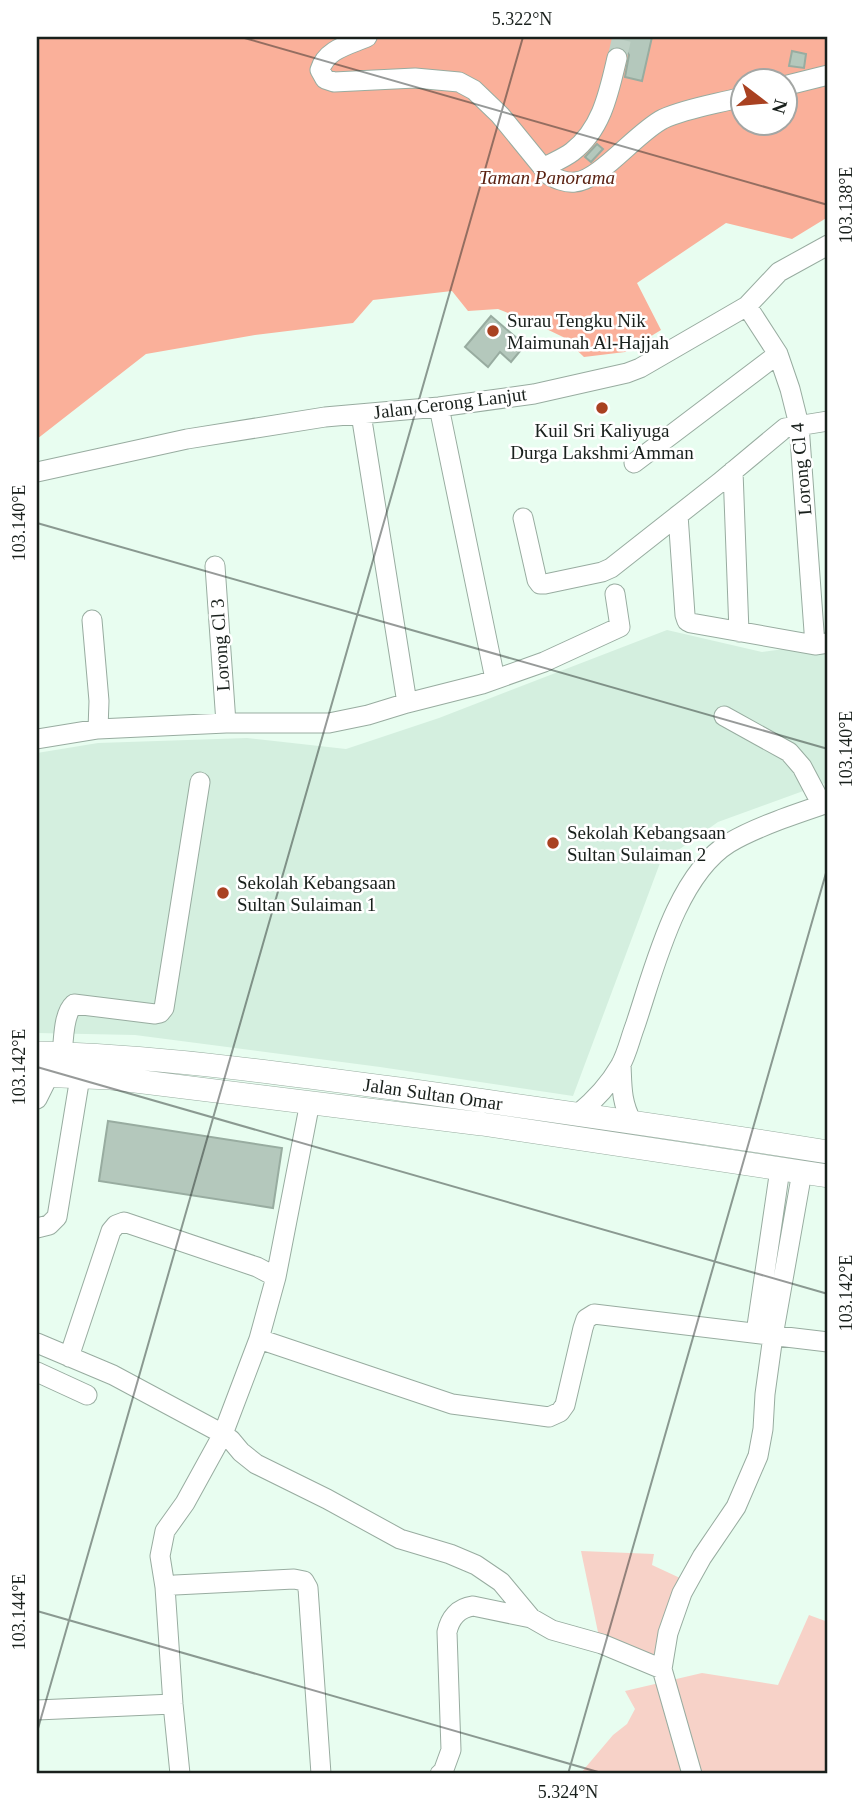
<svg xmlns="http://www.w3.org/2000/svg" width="865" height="1811" font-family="Georgia,serif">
<rect width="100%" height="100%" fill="#e8fdf0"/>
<!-- built -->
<path fill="#d4efdf" d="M 667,630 L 762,652 L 828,643 L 828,782 L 718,822 L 660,863 L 573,1096 L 380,1067 L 135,1035 L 37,1033 L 37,753 L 98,743 L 247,738 L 346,749 L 439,718 Z"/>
<!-- green -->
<path fill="#f7d2c8" d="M 581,1551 L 654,1554 L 652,1565 L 680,1578 L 659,1654 L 649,1659 L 599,1637 Z
M 809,1615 L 828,1622 L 828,1774 L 580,1774 L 613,1735 L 627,1724 L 635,1709 L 625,1691 L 702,1673 L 778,1685 Z"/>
<!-- forest -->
<path fill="#fab09a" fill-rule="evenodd" d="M 37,37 L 828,37 L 828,217 L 792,239 L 726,223 L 637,283 L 661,330 L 625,352 L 584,357 L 563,337 L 536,324 L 498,309 L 468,311 L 452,291 L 373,300 L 353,323 L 255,335 L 146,354 L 37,439 ZM 742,80 L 784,80 L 784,122 L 742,122 Z"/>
<!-- building -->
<path fill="#b4c8bc" stroke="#98aca0" stroke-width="2" d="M 616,37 L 652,37 L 642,81 L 625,77 L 629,55 L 625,49 L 619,46 L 614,46 Z
M 792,51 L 806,54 L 804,68 L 789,66 Z
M 597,144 L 603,149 L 591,162 L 585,157 Z
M 491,316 L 525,345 L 511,362 L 500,352 L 488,367 L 465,347 Z
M 108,1121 L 282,1148 L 273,1208 L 99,1181 Z"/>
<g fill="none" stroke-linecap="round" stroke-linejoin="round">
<!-- minor-tunnel -->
<path stroke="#bfd1c6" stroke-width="19" stroke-dasharray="19 10" stroke-linecap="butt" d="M 617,58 L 622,37"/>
<!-- minor casing -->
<g stroke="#98aca0" stroke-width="21">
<path id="minor" d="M 367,37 C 349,45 326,49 320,70 L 325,79 L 334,82 L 415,78 L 459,82 L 474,90 L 500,115 L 549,175 C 557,179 565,183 575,182 C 599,181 637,132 663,119 C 687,108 717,104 742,97
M 784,86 L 828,75
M 543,168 C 552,163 564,158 572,152 C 602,129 609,92 617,58
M 747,306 L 778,354 L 790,389 L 799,425 L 815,645
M 439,407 L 495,679
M 361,414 L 407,703
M 634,463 L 778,354
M 733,471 L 739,632
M 37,472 L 187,439 L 325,417 L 439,407 L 534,394 L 627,373 L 640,368 L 747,306 L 779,272 L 828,245
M 678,515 L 685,615 L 687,621 L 691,623 L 815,645 L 828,643
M 523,518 L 537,580 L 540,584 L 545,584 L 602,572 L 611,568 L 719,483 L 785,428 L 828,421
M 215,566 L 226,723
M 92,620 L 99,701 L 98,729
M 724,716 L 789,752 L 802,767 L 822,805
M 37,739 L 98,729 L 226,723 L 329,723 L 368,715 L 407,703 L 482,684 L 544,662 L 620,627 L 615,594
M 62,1053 C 64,1039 63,1014 74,1004 L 155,1014 L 160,1013 L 164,1008 L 200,782
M 621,1064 C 622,1086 621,1102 632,1122
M 37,1099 L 49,1075
M 578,1114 C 595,1100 609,1085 620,1066 C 627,1054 630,1039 635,1026 C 654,970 676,876 729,843 C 756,827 798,813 828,803
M 37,1228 L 49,1225 L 57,1217 L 80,1077
M 756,1333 L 780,1169
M 259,1339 L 452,1404 L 549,1417 L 560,1412 L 565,1405 L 583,1328 L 586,1319 L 594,1314 L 828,1342
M 37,1343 L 113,1375 L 223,1434 L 231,1440 L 241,1452 L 256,1464 L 327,1499 L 400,1539 L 450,1554 L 476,1565 L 501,1582 L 531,1618 L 552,1630 L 602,1644 L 662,1669
M 69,1357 L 111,1231 L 116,1225 L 124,1222 L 257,1267 L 276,1277
M 37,1372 L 87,1395
M 165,1587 L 175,1585 L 294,1579 L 304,1581 L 308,1588 L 321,1774
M 37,1710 L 173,1704
M 180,1774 L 173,1704 L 165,1587 L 160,1556 L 165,1531 L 185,1503 L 223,1434 L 259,1339 L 276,1277 L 310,1102
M 440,1774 L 443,1772 L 451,1750 L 447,1632 C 450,1618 458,1608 473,1606 L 531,1618
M 692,1774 L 662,1669 L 668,1633 L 682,1593 L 702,1557 L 736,1507 L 758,1456 L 763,1429 L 765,1394 L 773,1336 L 802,1172"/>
</g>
<!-- major casing -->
<g stroke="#98aca0" stroke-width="24">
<path id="major" d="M 37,1053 C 159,1056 279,1073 399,1089 C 543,1109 686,1129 828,1152
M 37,1075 L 111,1078 L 482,1124 L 828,1176"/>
</g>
<!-- minor -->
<use href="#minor" stroke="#fff" stroke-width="19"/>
<!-- major -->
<use href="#major" stroke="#fff" stroke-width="23"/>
</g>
<!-- ticks -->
<path fill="none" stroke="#19201c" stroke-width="2" stroke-opacity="0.45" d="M 241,37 L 828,205M 37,523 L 828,749M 37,1067 L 828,1294M 37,1611 L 605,1774M 37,1732 L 523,37M 568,1774 L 828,866"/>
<!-- markers -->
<g fill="#a94121" stroke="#fff" stroke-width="2.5">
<circle cx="493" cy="331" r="7"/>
<circle cx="602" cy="408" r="7"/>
<circle cx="553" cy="843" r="7"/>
<circle cx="223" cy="893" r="7"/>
</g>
<g text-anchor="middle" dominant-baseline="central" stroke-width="5" stroke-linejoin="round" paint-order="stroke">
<!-- park labels -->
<g font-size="19" font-style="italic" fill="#5a2111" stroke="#fff">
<text x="547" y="177">Taman Panorama</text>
</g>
<!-- poi labels -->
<g font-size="19" fill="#19201c" stroke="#fff" text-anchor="start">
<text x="507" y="320">Surau Tengku Nik<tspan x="507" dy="22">Maimunah Al-Hajjah</tspan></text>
<text x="602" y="430" text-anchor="middle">Kuil Sri Kaliyuga<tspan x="602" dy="22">Durga Lakshmi Amman</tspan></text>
<text x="567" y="832">Sekolah Kebangsaan<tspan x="567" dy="22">Sultan Sulaiman 2</tspan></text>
<text x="237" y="882">Sekolah Kebangsaan<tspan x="237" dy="22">Sultan Sulaiman 1</tspan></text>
</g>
<!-- street labels -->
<g font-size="19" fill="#19201c" stroke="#fff">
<text transform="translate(450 403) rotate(-7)">Jalan Cerong Lanjut</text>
<text transform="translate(801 469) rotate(-95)">Lorong Cl 4</text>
<text transform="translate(220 645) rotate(-94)">Lorong Cl 3</text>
<text transform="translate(433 1094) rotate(8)">Jalan Sultan Omar</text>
</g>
</g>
<!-- border -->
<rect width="865" height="1811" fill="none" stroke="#ffffff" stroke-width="77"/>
<!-- north arrow -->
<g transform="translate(764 102) rotate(106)"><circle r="33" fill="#ffffff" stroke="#a3a6a4" stroke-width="2"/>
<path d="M0-5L12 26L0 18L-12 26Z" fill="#a94121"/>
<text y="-10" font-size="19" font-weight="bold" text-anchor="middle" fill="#19201c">N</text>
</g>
<rect x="38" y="38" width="788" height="1734" fill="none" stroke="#19201c" stroke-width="2.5"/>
<g font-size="18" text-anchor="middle" fill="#19201c">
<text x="522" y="25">5.322°N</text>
<text transform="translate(846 205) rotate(-90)" y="6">103.138°E</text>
<text transform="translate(19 523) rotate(-90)" y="6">103.140°E</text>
<text transform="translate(846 749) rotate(-90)" y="6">103.140°E</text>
<text transform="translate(19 1067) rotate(-90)" y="6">103.142°E</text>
<text transform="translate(846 1293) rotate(-90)" y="6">103.142°E</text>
<text transform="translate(19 1612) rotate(-90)" y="6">103.144°E</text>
<text x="568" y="1798">5.324°N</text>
</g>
</svg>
